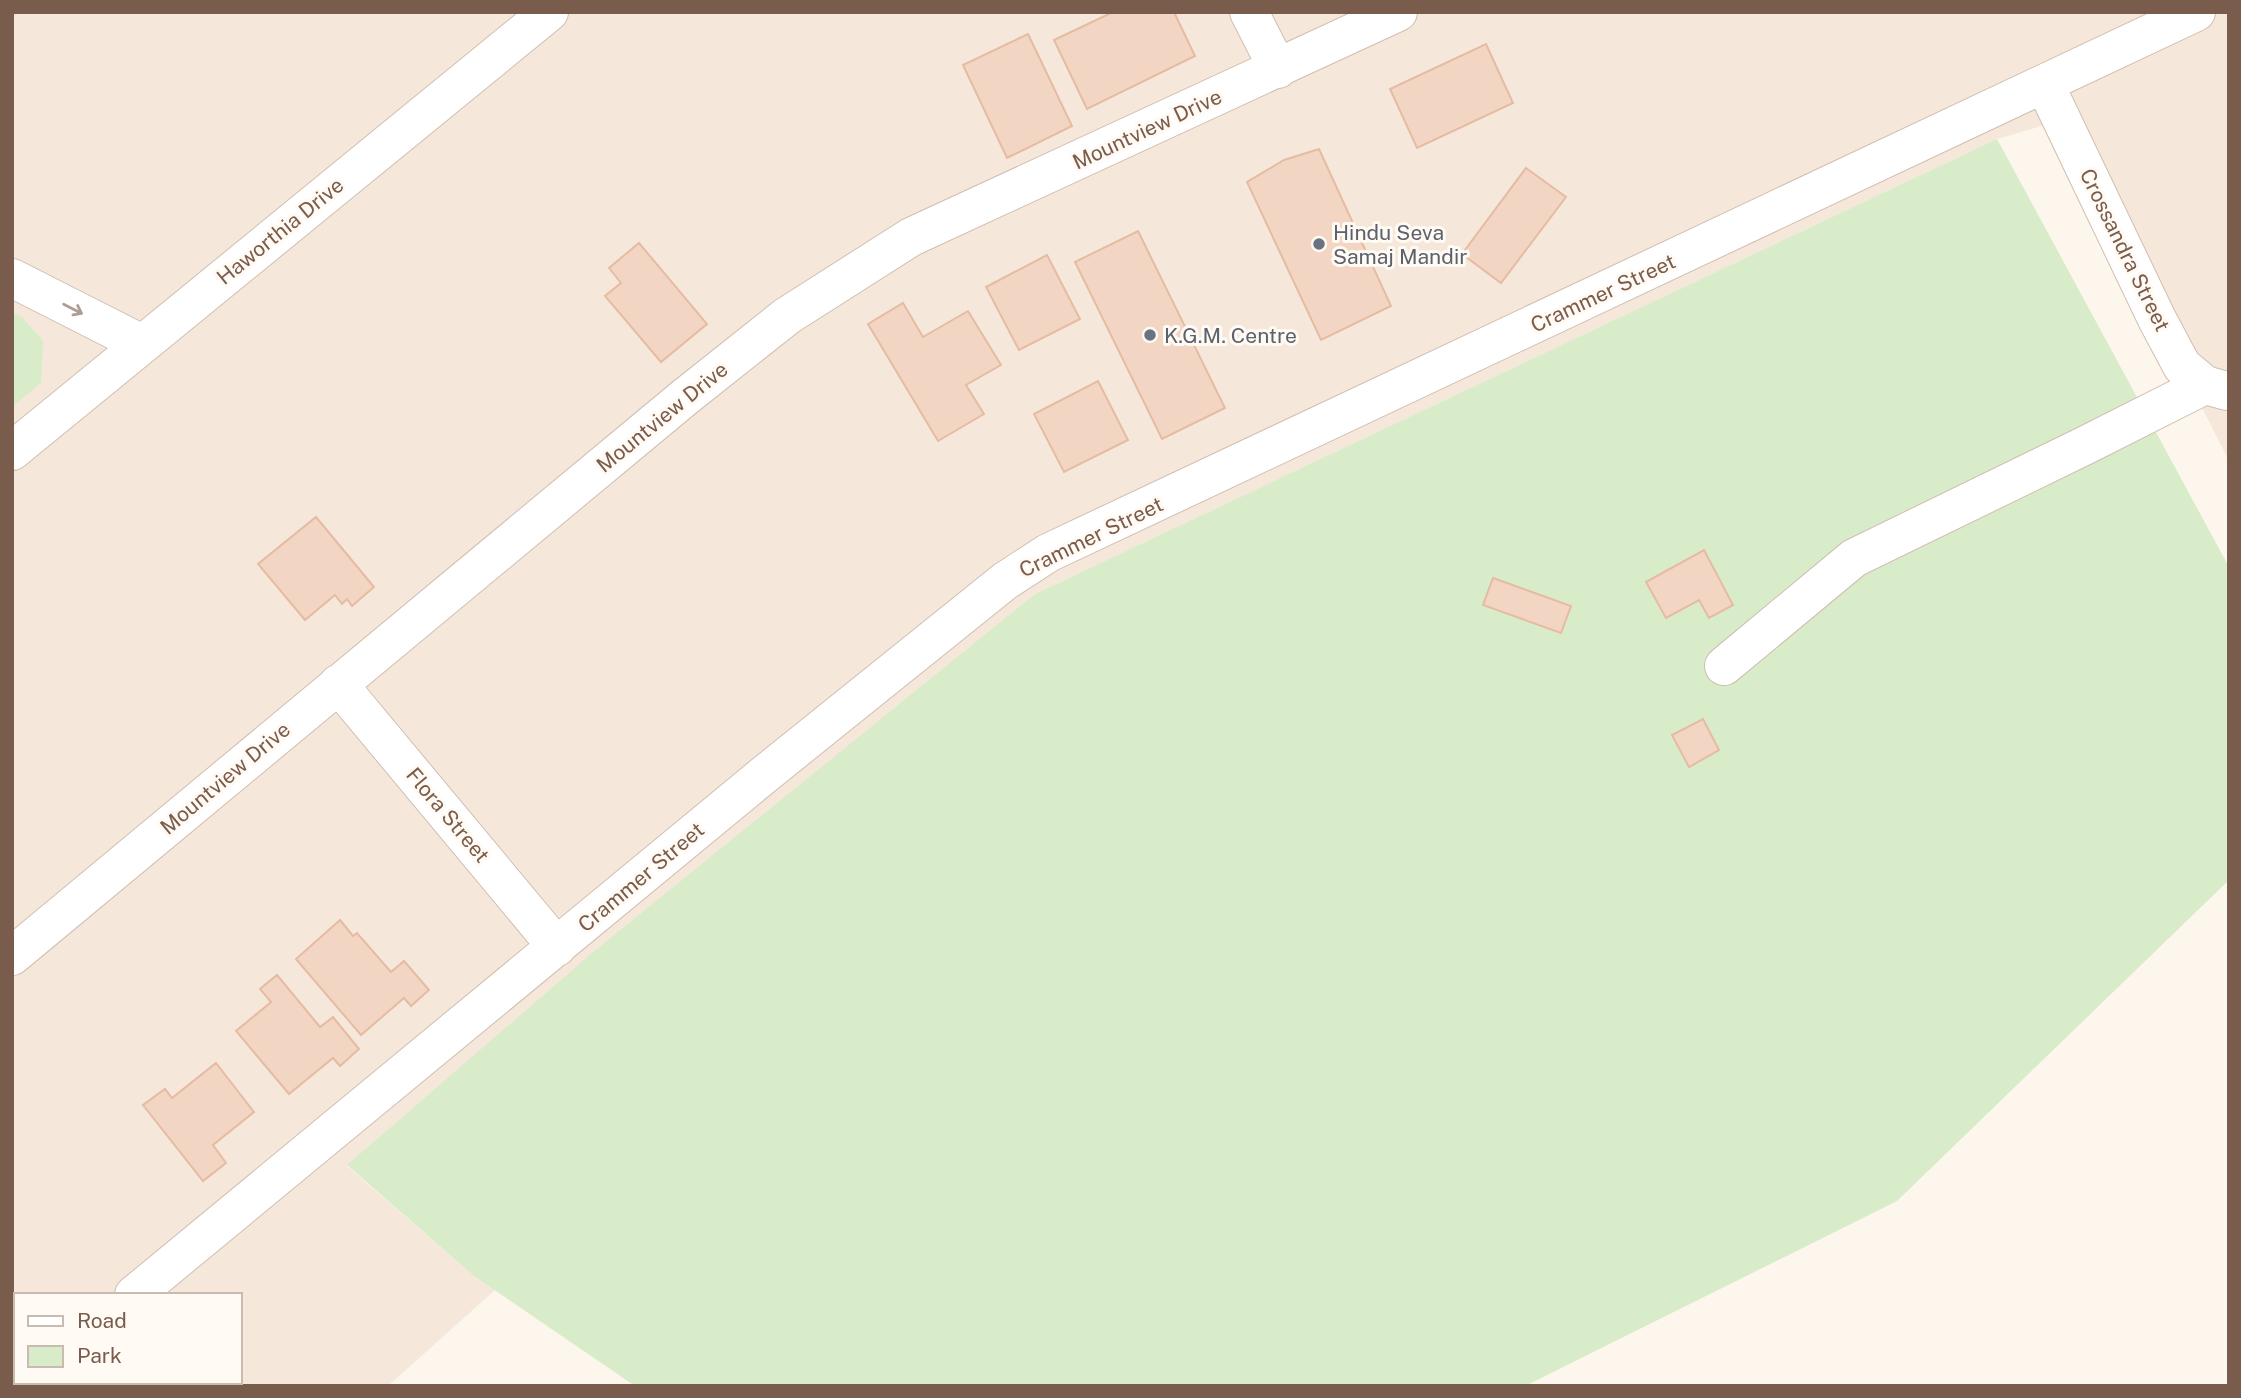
<svg xmlns="http://www.w3.org/2000/svg" width="2241" height="1398" font-family="'Public Sans',sans-serif">
<rect width="100%" height="100%" fill="#fdf6ec"/>
<!-- residential -->
<path fill="#f5e8da" fill-rule="evenodd" d="M 12,12 L 2229,12 L 2229,461 L 2157,319 L 2062,120 L 1997,139 L 1035,594 L 347,1166 L 474,1276 L 495,1290 L 388,1386 L 12,1386 ZM 16,1295 L 240,1295 L 240,1382 L 16,1382 Z"/>
<!-- green -->
<path fill="#d8ecc9" d="M 1997,139 L 2229,567 L 2229,880 L 1897,1201 L 1525,1386 L 635,1386 L 474,1276 L 347,1165 L 592,953 L 1035,594 Z
M 12,312 L 23,318 L 43,341 L 41,383 L 12,407 Z"/>
<!-- building -->
<path fill="#f3d5c3" stroke="#e6bba3" stroke-width="2" d="M 1113,12 L 1174,12 L 1195,56 L 1087,109 L 1054,40 Z
M 1028,34 L 1072,126 L 1007,158 L 963,65 Z
M 1486,44 L 1513,103 L 1417,148 L 1390,89 Z
M 1319,149 L 1391,306 L 1321,340 L 1247,182 L 1284,160 Z
M 1526,168 L 1566,197 L 1501,283 L 1462,254 Z
M 1138,231 L 1225,408 L 1162,439 L 1075,262 Z
M 639,243 L 707,324 L 661,362 L 605,296 L 621,283 L 609,268 Z
M 1047,255 L 1080,319 L 1019,350 L 986,287 Z
M 903,303 L 923,337 L 968,311 L 1001,365 L 966,385 L 984,414 L 938,441 L 868,324 Z
M 1098,381 L 1128,440 L 1064,472 L 1034,414 Z
M 316,517 L 374,587 L 352,606 L 347,599 L 342,604 L 335,595 L 305,620 L 258,564 Z
M 1704,550 L 1733,605 L 1709,618 L 1699,600 L 1666,618 L 1646,582 Z
M 1493,578 L 1571,606 L 1561,633 L 1483,605 Z
M 1703,719 L 1719,750 L 1689,767 L 1672,735 Z
M 340,920 L 353,936 L 357,933 L 391,972 L 404,961 L 429,990 L 411,1006 L 404,998 L 361,1035 L 296,959 Z
M 277,975 L 320,1027 L 333,1017 L 359,1049 L 340,1066 L 333,1058 L 289,1094 L 236,1031 L 271,1002 L 260,989 Z
M 216,1063 L 254,1112 L 213,1145 L 226,1163 L 203,1181 L 143,1105 L 165,1089 L 172,1098 Z"/>
<g fill="none" stroke-linecap="round" stroke-linejoin="round">
<!-- minor casing -->
<g stroke="#d1beb0" stroke-width="40">
<path id="minor" d="M 1249,12 L 1278,69
M 2045,85 L 2157,319 L 2182,366 L 2205,385 L 2227,391
M 12,278 L 142,344
M 12,451 L 549,12
M 1724,666 L 1854,558 L 2084,446 L 2205,385
M 338,684 L 557,947
M 12,956 L 685,397 L 787,316 L 911,237 L 1398,12
M 134,1295 L 765,774 L 1005,581 L 1048,553 L 2196,12
M 17,1386 L 22,1382"/>
</g>
<!-- minor -->
<use href="#minor" stroke="#fff" stroke-width="38"/>
</g>
<!-- one-way arrows -->
<defs><path id="oneway-shaft" d="M-6 0H5M1.5-3L5.5 0L1.5 3" fill="none" stroke-width="1.6" stroke-linecap="round" stroke-linejoin="round" transform="scale(1.75)"/></defs>
<use stroke="#af9d94" href="#oneway-shaft" transform="translate(73 309) rotate(27)"/>
<!-- markers -->
<g fill="#6b7280" stroke="#fffaf3" stroke-width="2.5">
<circle cx="1319" cy="244" r="7"/>
<circle cx="1150" cy="335" r="7"/>
</g>
<g text-anchor="middle" dominant-baseline="central" stroke-width="6" stroke-linejoin="round" paint-order="stroke">
<!-- street labels -->
<g font-size="21" fill="#7a5c4d" stroke="#fffaf3">
<text transform="translate(1147 129) rotate(-25)">Mountview Drive</text>
<text transform="translate(280 231) rotate(-39)">Haworthia Drive</text>
<text transform="translate(2125 250) rotate(64)">Crossandra Street</text>
<text transform="translate(1603 293) rotate(-25)">Crammer Street</text>
<text transform="translate(662 417) rotate(-39)">Mountview Drive</text>
<text transform="translate(1091 537) rotate(-26)">Crammer Street</text>
<text transform="translate(225 778) rotate(-40)">Mountview Drive</text>
<text transform="translate(448 815) rotate(50)">Flora Street</text>
<text transform="translate(641 877) rotate(-40)">Crammer Street</text>
</g>
<!-- worship labels -->
<g font-size="21" fill="#5b616d" stroke="#fffaf3" text-anchor="start">
<text x="1333" y="232">Hindu Seva<tspan x="1333" dy="24">Samaj Mandir</tspan></text>
<text x="1164" y="335">K.G.M. Centre</text>
</g>
</g>
<!-- border -->
<rect width="2241" height="1398" fill="none" stroke="#7a5c4d" stroke-width="28"/>
<!-- legend -->
<rect x="14" y="1293" width="228" height="91" fill="#fffaf3" stroke="#cabbb1" stroke-width="2"/>
<rect x="28" y="1316" width="35" height="10" fill="#ffffff" stroke="#cabbb1" stroke-width="2"/>
<text x="77" y="1328" font-size="21" fill="#7a5c4d">Road</text>
<rect x="28" y="1346" width="35" height="21" fill="#d8ecc9" stroke="#cabbb1" stroke-width="2"/>
<text x="77" y="1363" font-size="21" fill="#7a5c4d">Park</text>
</svg>
